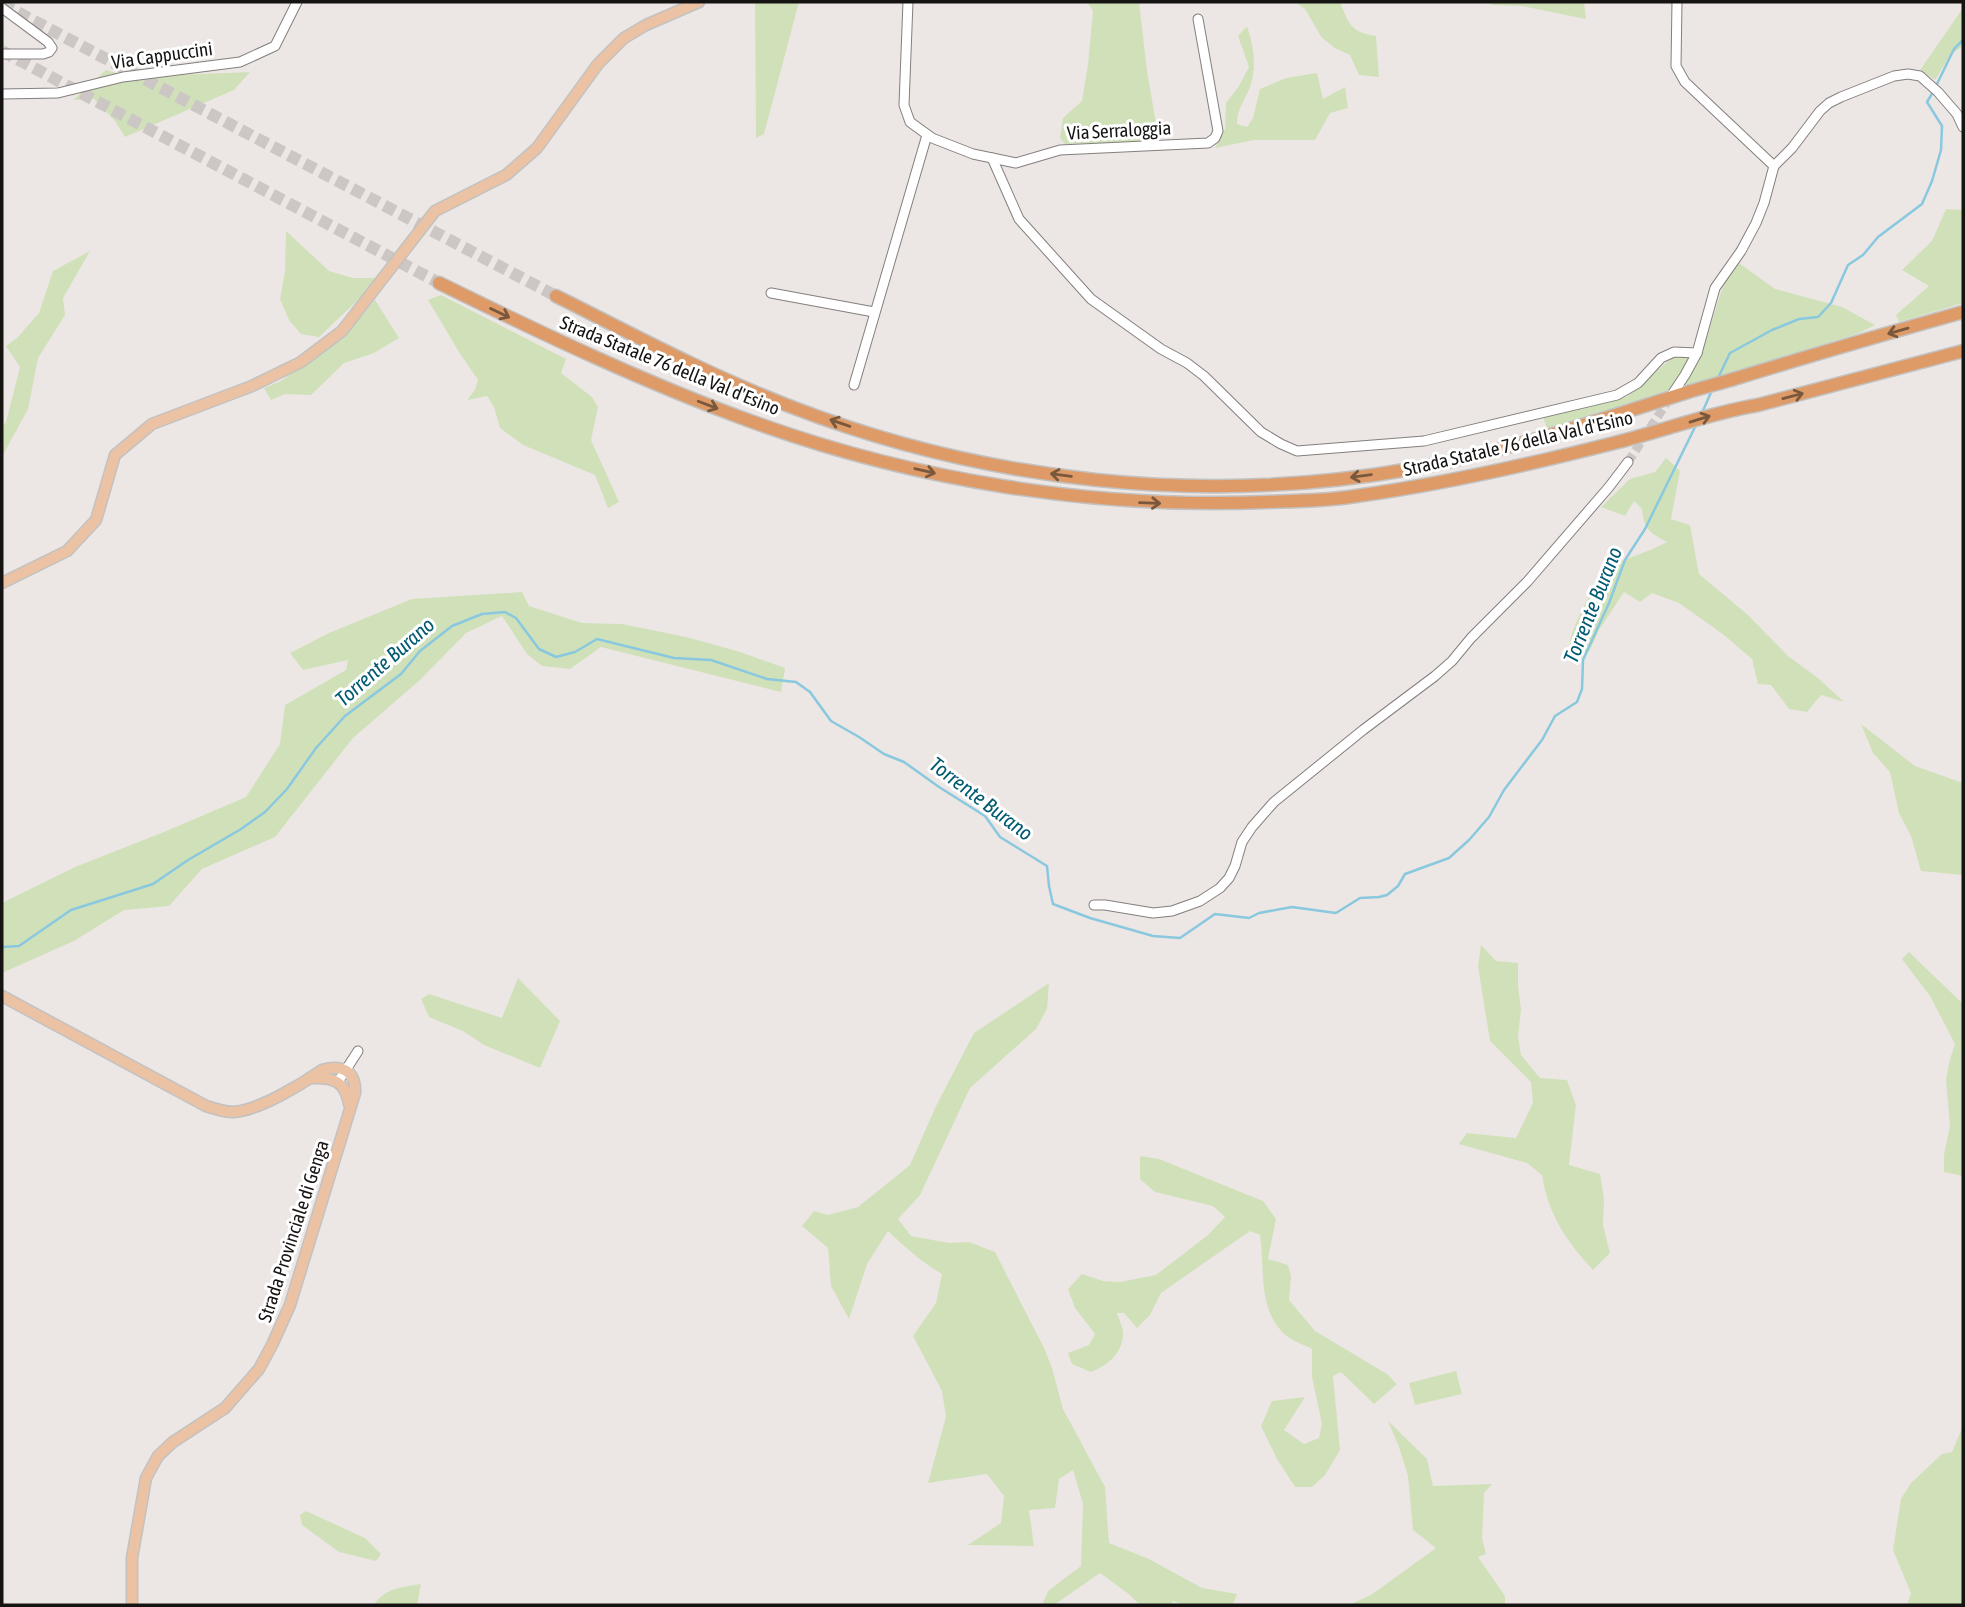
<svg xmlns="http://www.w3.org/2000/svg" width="1965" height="1607" viewBox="0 0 1965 1607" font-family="'Asap Condensed',sans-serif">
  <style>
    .green { fill: #d0e1ba }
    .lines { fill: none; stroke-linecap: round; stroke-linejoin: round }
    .stream { stroke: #89c8de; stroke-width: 2.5 }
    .minor-tunnel { stroke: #ccc7c5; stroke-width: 9; stroke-dasharray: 9 4.5; stroke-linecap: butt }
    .highway-tunnel { stroke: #ccc7c5; stroke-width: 12; stroke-dasharray: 12 6; stroke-linecap: butt }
    .minor-casing { stroke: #847f7d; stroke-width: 11 }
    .major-casing { stroke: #c2c2c2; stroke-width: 13 }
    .highway-casing { stroke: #c2c2c2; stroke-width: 15 }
    .minor { stroke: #fff; stroke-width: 9 }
    .major { stroke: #ebc3a4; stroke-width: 10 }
    .highway { stroke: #de9b67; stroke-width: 12 }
    .oneway { stroke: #7a583d }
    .labels { text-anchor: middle; stroke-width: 6; stroke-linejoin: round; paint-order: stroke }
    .street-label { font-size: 19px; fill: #161413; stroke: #fff }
    .water-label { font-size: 21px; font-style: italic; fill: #005a71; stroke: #fff }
  </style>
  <rect width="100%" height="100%" fill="#ece7e4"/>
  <g class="green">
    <polygon points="755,2 799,2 764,134 756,138"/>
    <polygon points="1087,2 1139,2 1147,71 1159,141 1065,144 1060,138 1063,118 1082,101 1088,64 1093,11"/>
    <path d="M1295,2h45c9,22 10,30 36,34l3,41 -20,-2 -9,-20 -15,-7 -13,-10 -17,-29z"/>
    <polygon points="1485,2 1584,2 1586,19 1522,6 1493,5"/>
    <polygon points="1963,2 1963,45 1949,57 1935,80 1920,70 1963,8"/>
    <path d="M1247,26c7,22 11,43 1,66 -6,13 -10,16 -11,32l10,3 6,-9 7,-29 26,-11 31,-5 6,26 22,-12 3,21 -18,5 -15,27h-61l-39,8 10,-19 1,-26 13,-17 10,-19 -11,-31z"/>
    <polygon points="106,70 140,80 175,75 250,72 234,90 125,137 115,121 94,99 73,100"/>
    <polygon points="1946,209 1963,210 1963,303 1899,322 1896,315 1929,286 1902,270 1932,241"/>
    <polygon points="286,231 329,271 353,278 376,278 362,296 319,337 301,334 289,320 280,299 285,272"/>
    <polygon points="90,251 63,298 65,315 38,358 28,409 3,455 2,427 6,422 20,367 6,346 17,338 39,313 53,271"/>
    <polygon points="1739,263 1775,289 1842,307 1875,325 1857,334 1547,429 1543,417 1627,397 1674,356 1689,358 1699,362 1721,292 1730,272"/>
    <polygon points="441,295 566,359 561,373 592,397 598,407 591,440 619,502 608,508 595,475 523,445 500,428 494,407 487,396 467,400 475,390 478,380 459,352 428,300"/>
    <polygon points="375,300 399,338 374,353 344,363 311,395 285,394 271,400 264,388 281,381 346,333"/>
    <path d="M1666,458l14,13 -9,48 19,6 9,49 49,41 40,41 30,22 26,24 -23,-7 -14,17 -18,-3 -18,-24 -13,-1 -6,-25 -28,-24 -45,-32 -27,-10 -12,9 -16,-10 -25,38 -9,20 -14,13c-1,-6 -6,-15 -6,-21 1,-12 28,-67 37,-73 18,-12 41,-16 60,-27 -17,-9 -23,-12 -25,-33l-8,-8 -9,15 -24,-9 29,-28 25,-7z"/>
    <polygon points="522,592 529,606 582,623 622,624 686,637 737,651 785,668 781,692 601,647 570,669 542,666 527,654 502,616 466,633 420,680 353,738 275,837 202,869 169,906 124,910 74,941 2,973 2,903 75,867 164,832 246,797 280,744 285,705 346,670 348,660 303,670 290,653 329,633 412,599"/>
    <polygon points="1861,724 1915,766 1963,783 1963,875 1921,871 1911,836 1899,813 1890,772 1873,753"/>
    <path d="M1481,945l15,16 22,2v22l3,25 -3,26 3,19 19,23 27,2 9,25 -7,60 31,9 4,25 -1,26 7,28 -17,17c-27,-29 -45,-56 -51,-95l-15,-12 -68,-19 8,-11 49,5 17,-35 -2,-21 -41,-41 -12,-75z"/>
    <polygon points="1909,952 1963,1004 1963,1176 1944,1172 1944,1155 1950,1126 1946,1080 1950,1059 1955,1044 1930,996 1902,959"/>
    <polygon points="518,978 560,1021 540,1068 484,1045 463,1031 429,1017 421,999 429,994 502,1018"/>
    <path d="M1049,983l-2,26 -11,20 -66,59 -50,107 -22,24 13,17 38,7 20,-1 26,10 50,98 7,18 11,41 42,78 4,56 40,16 53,29 35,6 -4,11h-50l-10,-4 -2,4h-31l-10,-10 -30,-22 -46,32h-12l6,-14 33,-25 2,-62 -10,-34 -14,9 -4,29 -26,2 5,36 -66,-1 33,-22 3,-27 -17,-22 -59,9 18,-66 -4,-26 -29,-55 23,-33 6,-29c-21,-12 -37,-27 -54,-43l-21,33 -18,55 -18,-33 -3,-38 -26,-22 12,-15 14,4 30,-8 52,-42 26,-59 38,-73z"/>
    <path d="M1140,1156l19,3 104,42 13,18 -8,40 20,6 3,11 -2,24 26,31 72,43 10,10 -23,20 -33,-32 -8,4 7,74 -15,25 -13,12h-17l-18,-28 -16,-33 11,-25 33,-4 -21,33 20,14 15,-6 3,-14 -10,-47v-28c-7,-4 -17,-7 -24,-12 -31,-24 -23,-67 -28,-102l-10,-4 -89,62 -11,22 -13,13 -13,-15h-7c2,7 7,16 6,22 -1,19 -16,31 -32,37l-19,-8 -4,-11 21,-8 6,-11 -20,-26 -7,-19 14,-15 21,7 17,1 36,-7 52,-40 17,-18 -12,-11 -58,-14 -15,-13z"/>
    <polygon points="1456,1371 1462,1394 1415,1405 1409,1383"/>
    <polygon points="1388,1421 1427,1459 1433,1486 1492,1484 1484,1493 1482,1538 1486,1554 1478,1557 1505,1596 1505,1605 1349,1605 1371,1595 1436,1548 1413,1530 1408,1476 1399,1447"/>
    <polygon points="1963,1426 1963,1605 1907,1605 1911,1593 1893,1550 1901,1499 1911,1483 1942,1454 1952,1452"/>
    <polygon points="306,1511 365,1538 381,1554 376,1561 339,1552 302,1525 300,1515"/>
    <path d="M421,1584l-4,21h-43c10,-17 29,-18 47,-21z"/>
  </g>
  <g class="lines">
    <g class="stream">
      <polyline points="1936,86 1954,49 1963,40"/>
      <polyline points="1718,378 1730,353 1772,330 1799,319 1818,317 1831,303 1848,265 1863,255 1878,237 1922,204 1932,181 1941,150 1942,126 1927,102 1933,92"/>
      <polyline points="1702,413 1712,390"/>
      <polyline points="2,947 19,946 71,910 153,884 188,860 241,829 265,812 287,789 316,748 345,716 401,674 420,651 452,626 482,614 505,612 516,618 539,649 556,657 575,652 597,639 674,658 711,660 767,679 796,682 810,692 831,721 859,737 884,754 904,762 939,787 985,816 1000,837 1047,866 1049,886 1053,904 1090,918 1153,936 1180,938 1215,914 1249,918 1259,913 1292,907 1336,913 1360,898 1379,897 1387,895 1398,886 1405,874 1449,858 1469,840 1489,817 1504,790 1542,740 1555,716 1577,702 1582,689 1583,660 1609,603 1625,560 1645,529 1696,425"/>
    </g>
    <polyline class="minor-tunnel" points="1628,462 1671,396"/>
    <g class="highway-tunnel">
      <polyline points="2,4 556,296"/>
      <polyline points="2,51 439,283"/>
    </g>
    <defs>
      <g id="minor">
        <polyline points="908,2 904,105 910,122 932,138 973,154 1016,163 1060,150 1208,143 1215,138 1218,131 1198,19"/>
        <polyline points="1677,2 1676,66 1685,82 1774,166"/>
        <polyline points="2,8 48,42 52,48 49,52 43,54 2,54"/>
        <polyline points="2,94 58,93 123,77 240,62 275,46 297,2"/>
        <polyline points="992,158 1019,219 1091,299 1161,349 1187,363 1204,376 1261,432 1281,444 1297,451 1424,441 1617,395 1638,383 1661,358 1674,352 1697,353"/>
        <polyline points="771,293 874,312"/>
        <polyline points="854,385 927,135"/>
        <polyline points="1673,393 1685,375 1697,353 1715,288 1741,251 1756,223 1764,203 1774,166 1792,148 1820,111 1829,103 1841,97 1894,76 1908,74 1920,76 1938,92 1957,114 1963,127"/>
        <polyline points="1094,905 1105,905 1153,913 1172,911 1200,901 1220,888 1229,878 1235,866 1242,842 1252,827 1274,802 1363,730 1435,676 1452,661 1471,638 1527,582 1609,487 1628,462"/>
        <polyline points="338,1082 358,1051"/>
      </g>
      <g id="major">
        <polyline points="2,583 67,551 96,520 115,455 152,424 252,386 301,362 342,331 435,211 506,175 537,148 598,64 624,38 646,25 699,2"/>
        <path d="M2,996l204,110c9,3 18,6 27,6 25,-1 69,-28 89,-42 20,-6 34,1 33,23l-65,212 -18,40 -13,24 -34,39 -52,34 -15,14 -12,22 -14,80v47"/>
        <path d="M311,1078c22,-1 34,3 38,26"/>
      </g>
      <g id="highway">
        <path d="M439,283c102,50 206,100 314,139 162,59 342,87 513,80 30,-1 60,-1 90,-6 88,-12 176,-32 262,-54 47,-12 92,-29 140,-37l205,-54"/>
        <path d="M556,296c76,38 152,79 233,110 196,76 414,100 622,63 94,-17 185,-48 277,-77 16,-5 33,-9 49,-14 75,-23 151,-45 226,-66"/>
      </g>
    </defs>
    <use href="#minor" class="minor-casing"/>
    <use href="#major" class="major-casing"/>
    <use href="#highway" class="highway-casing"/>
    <use href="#minor" class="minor"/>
    <use href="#major" class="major"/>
    <use href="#highway" class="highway"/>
  </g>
  <defs><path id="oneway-shaft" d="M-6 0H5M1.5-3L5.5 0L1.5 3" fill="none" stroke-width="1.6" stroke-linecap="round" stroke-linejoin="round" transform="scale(1.75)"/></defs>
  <g class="oneway">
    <use href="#oneway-shaft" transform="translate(500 313) rotate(26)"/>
    <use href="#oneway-shaft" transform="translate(1898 331) rotate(164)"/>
    <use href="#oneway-shaft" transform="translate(1793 396) rotate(-15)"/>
    <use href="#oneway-shaft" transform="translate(708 405) rotate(21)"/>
    <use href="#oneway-shaft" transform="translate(1700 419) rotate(-17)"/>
    <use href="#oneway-shaft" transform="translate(840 423) rotate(-161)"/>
    <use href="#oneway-shaft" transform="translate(925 471) rotate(13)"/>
    <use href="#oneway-shaft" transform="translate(1061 475) rotate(-173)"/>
    <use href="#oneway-shaft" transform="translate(1361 476) rotate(172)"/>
    <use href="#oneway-shaft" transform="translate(1150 503) rotate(2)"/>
  </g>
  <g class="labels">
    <g class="street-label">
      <text transform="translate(162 55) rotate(-8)" y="7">Via Cappuccini</text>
      <text transform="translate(1119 130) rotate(-3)" y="7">Via Serraloggia</text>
      <text transform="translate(670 365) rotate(22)" y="7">Strada Statale 76 della Val d'Esino</text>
      <text transform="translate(1518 443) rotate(-13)" y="7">Strada Statale 76 della Val d'Esino</text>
      <text transform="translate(293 1231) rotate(-72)" y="7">Strada Provinciale di Genga</text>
    </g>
    <g class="water-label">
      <text transform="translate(1593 605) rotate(-68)" y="7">Torrente Burano</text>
      <text transform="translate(385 662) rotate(-41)" y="7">Torrente Burano</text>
      <text transform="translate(981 799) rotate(37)" y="7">Torrente Burano</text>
    </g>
  </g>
  <rect width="1965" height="1607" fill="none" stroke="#161413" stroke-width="7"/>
</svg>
